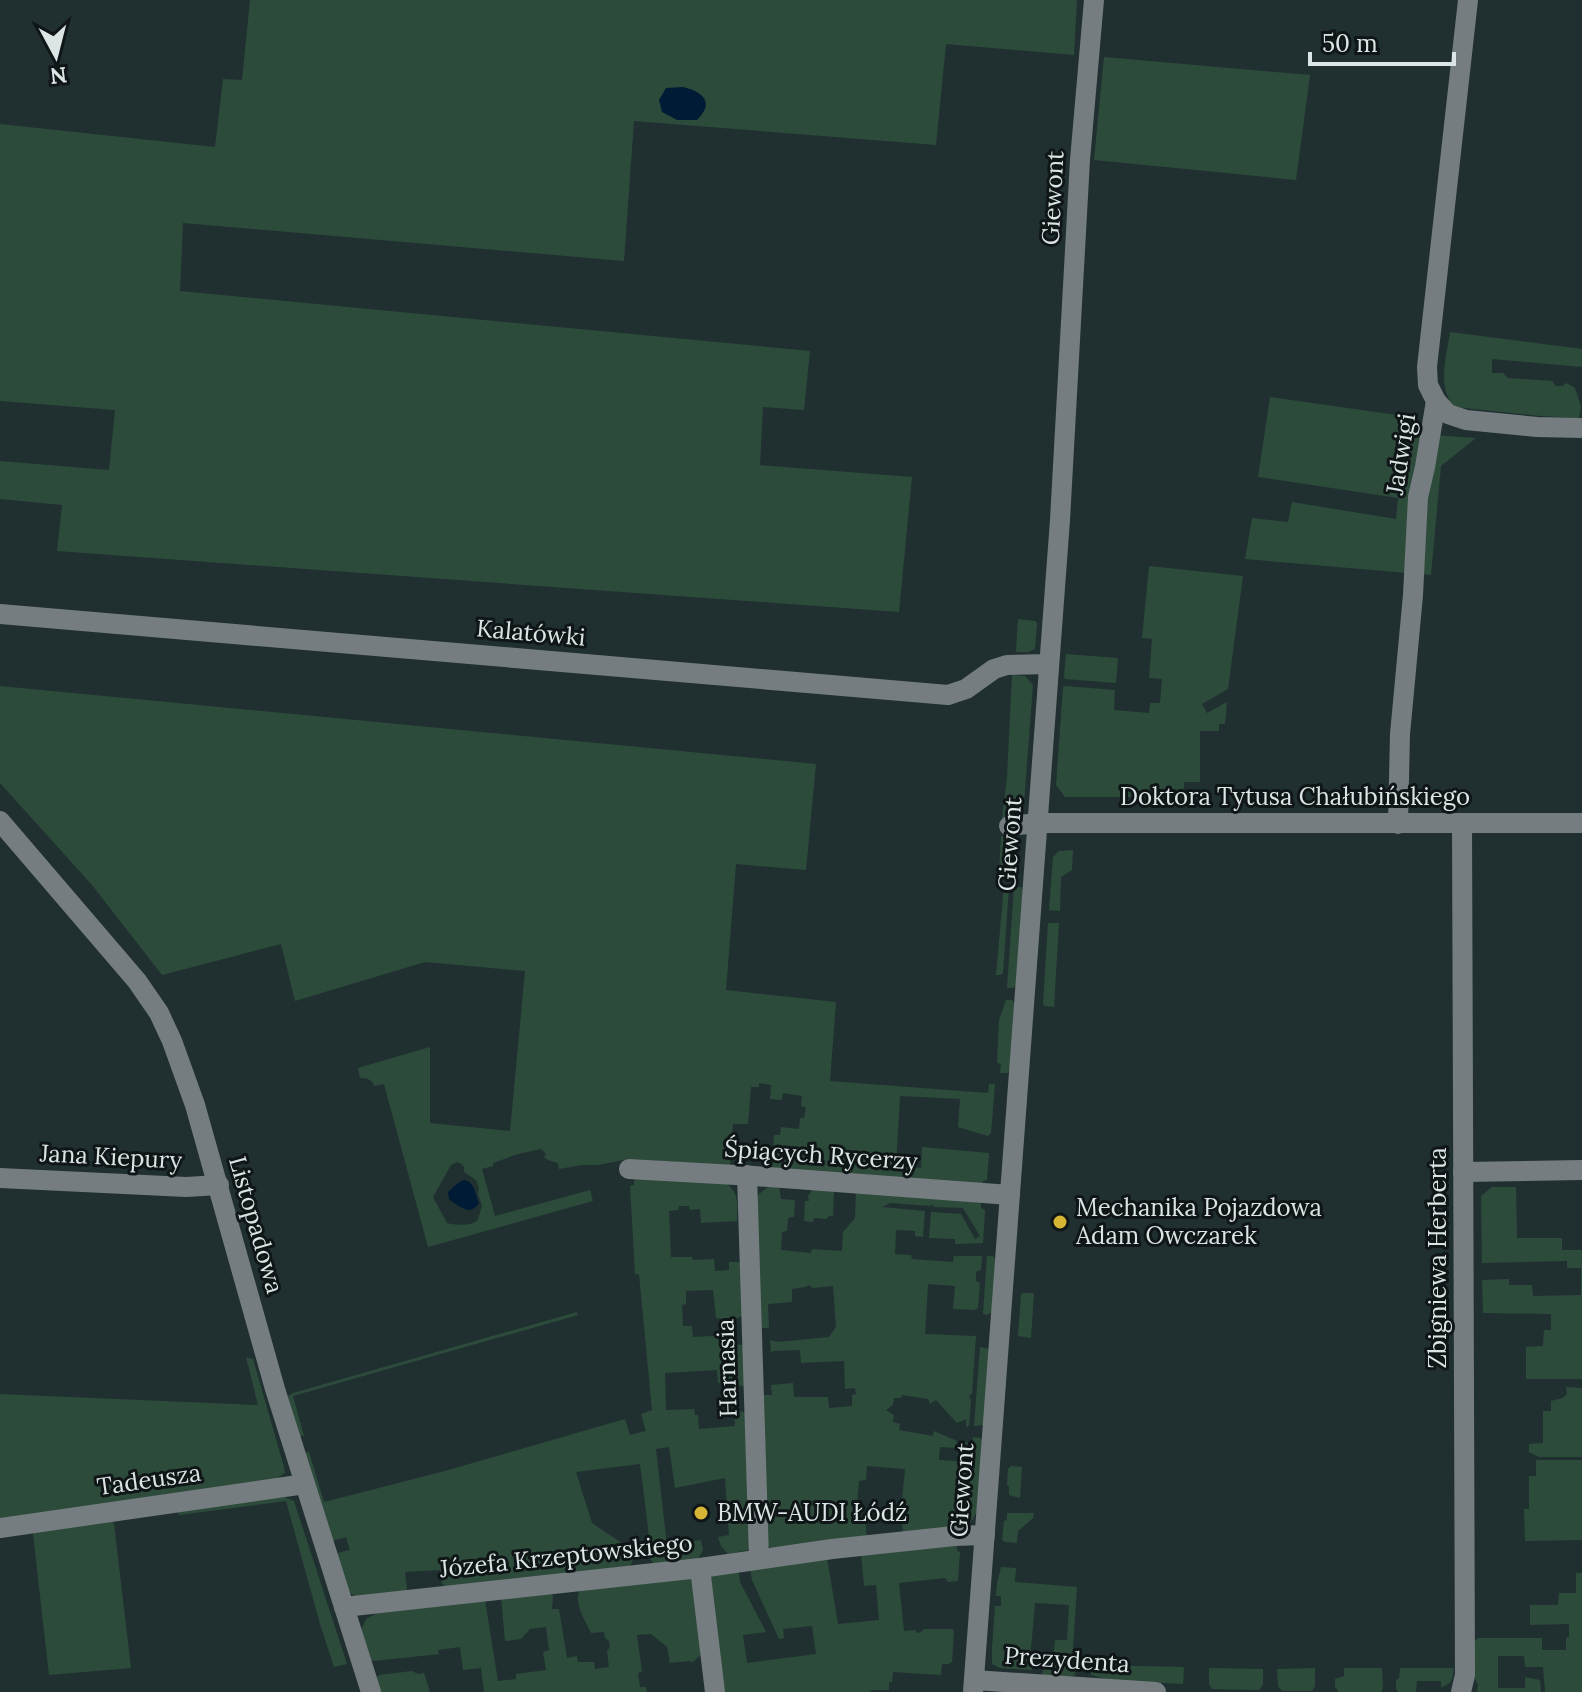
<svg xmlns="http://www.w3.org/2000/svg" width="1582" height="1692" viewBox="0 0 1582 1692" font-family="Lora,serif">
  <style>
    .green { fill: #2d4b3b; fill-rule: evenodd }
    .water { fill: #001b35 }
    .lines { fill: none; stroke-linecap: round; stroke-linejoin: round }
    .minor { stroke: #767d80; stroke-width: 20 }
    .poi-dot { fill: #d6b534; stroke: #101617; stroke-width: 3 }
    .labels { text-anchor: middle; stroke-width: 6; stroke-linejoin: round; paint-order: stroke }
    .street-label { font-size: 24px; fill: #dbe5e6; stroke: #101617 }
    .poi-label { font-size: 24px; fill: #dbe5e6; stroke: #101617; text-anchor: start }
  </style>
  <rect width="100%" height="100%" fill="#203031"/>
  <g class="green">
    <polygon points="250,0 1077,0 1074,55 946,44 936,145 634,121 624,261 183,223 180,291 810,351 804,410 763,407 760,465 912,477 899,612 57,551 62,505 0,499 0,461 109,470 115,410 0,401 0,124 215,147 223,79 242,80"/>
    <polygon points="1104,57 1310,75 1296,180 1094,160"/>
    <path d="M1450,332l132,17v18l-90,-8v14h11l5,5 44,3 4,5h7l3,-3 9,5 6,19 -2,11 -39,-2 -85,-9c-19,-18 -8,-52 -5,-75z"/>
    <polygon points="1270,397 1411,417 1413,431 1419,434 1476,438 1441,466 1431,575 1245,559 1252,518 1288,522 1292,502 1396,519 1398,498 1258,477"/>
    <polygon points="1149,566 1243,576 1228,689 1202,704 1207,713 1227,702 1225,724 1219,724 1219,731 1200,731 1200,782 1184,782 1184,797 1065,797 1056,785 1063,687 1065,686 1115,690 1114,710 1149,713 1150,703 1160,703 1162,679 1149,678 1152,639 1142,638"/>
    <polygon points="1018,619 1035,621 1037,623 1035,649 1028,652 1016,652"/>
    <polygon points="1066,654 1118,658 1116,683 1065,679 1064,676"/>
    <polygon points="1012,675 1025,676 1033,685 1024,803 1015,811 1014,818 1002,819 1007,777"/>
    <path d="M0,686l816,78 -10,106 -70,-6 -10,126 110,12 -6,79 158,12 1,-9h6l-4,49 -3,3 -30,-9 2,-28 -60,-3 -4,70 25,2 1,-21 67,6 -2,27 -4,1 -1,5 -210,-17 2,-34h6l1,-8 18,2 1,-11h4l2,-11 -5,-1 1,-10 -19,-3 -1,7 -12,-1 1,-14 -12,-2v4h-8l-3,37h-15l-3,41 -101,-6 -31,6h-17l-22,4 -1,-6 -10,-3 -4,-3 2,-3 -5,-5 -23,5 -25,9v3l-11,3 13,47 95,-26 3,11 -165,46 -44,-163 -10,2c-2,-7 -7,-8 -14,-8l-2,-10 72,-21v76l80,8 15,-160 -100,-9 -130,39 -14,-57 -119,31 -70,-90 -92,-102zM457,1162c6,2 8,4 7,10l12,8 3,8 -1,6 4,12c-2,4 -2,9 -4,13 -4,8 -24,6 -31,4l-14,-26 18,-32z"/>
    <polygon points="1001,836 1012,838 1010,873 999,873"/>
    <polygon points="1073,850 1072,870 1061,877 1060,911 1049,910 1053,857 1059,851"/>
    <polygon points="1004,886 1009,887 1003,973 1000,975 996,975"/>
    <polygon points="1014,887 1021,887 1023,891 1016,986 1013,988 1007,988"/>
    <polygon points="1048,923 1059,923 1054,1007 1045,1006 1043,1004"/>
    <polygon points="1006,1000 1012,1000 1015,1004 1010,1070 1007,1073 1000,1073 1001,1065 997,1062 999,1020"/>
    <path d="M634,1175l91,7c15,12 12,21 12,39l-36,2 -1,-14 -10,1 -1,-4h-10l-1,4 -9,1 2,46h21l1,3 21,-1 1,12 14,-1v-8h10l3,6 1,48 -11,4 -16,-2 -3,-28 -27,1v13l-4,1 1,21h9l1,11 39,-2v9l11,1 8,42 -33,-4 -1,-13 -52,3 1,37 28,-1 1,6h3l1,14 36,-3 -1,-17 15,5 3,123 -4,13 -20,4 -7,-8 -3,-9 11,-2 -4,-57 -50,10 -6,-41 -13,2 11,96 34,-5 2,10 -5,9 -44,5 -4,-6 -2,-31 -8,-63 -64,8 16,51 40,27 1,9 -3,8 -182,21 -6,-4 -2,-14 -35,2 2,17 -2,3 -48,5 -7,-4 -16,-39 16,-4 -4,-13 -14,4 -30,-88 7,-1 15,50 121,-31 180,-52 5,16 16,-4 -5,-17 11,-4 -13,-136h-4l-5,-88 4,-1z"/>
    <polygon points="779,1186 781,1199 795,1200 794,1217 790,1217 788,1219 787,1231 782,1232 781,1250 811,1253 812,1249 842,1251 843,1232 855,1218 856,1190 981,1203 981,1208 985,1210 983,1243 955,1244 955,1239 929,1238 931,1212 961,1214 975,1239 980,1236 963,1208 934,1207 932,1204 931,1206 890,1203 882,1207 925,1211 923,1237 915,1236 915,1231 896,1230 895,1254 911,1255 912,1259 953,1262 954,1256 982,1256 981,1270 976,1272 976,1281 980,1283 978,1308 974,1310 953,1309 955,1286 928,1284 925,1334 976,1336 972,1394 969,1396 971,1401 969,1426 966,1427 966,1419 957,1423 936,1400 930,1404 928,1399 902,1395 901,1398 894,1398 893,1405 886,1410 894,1415 893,1422 900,1424 899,1430 933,1436 934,1431 957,1441 955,1448 940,1447 939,1460 957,1461 958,1449 963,1449 964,1442 967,1442 968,1445 962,1519 959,1520 959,1527 903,1533 901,1511 905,1469 867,1466 866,1480 859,1481 856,1517 865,1517 867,1538 776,1551 765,1544 761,1395 772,1395 771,1385 793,1383 794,1397 828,1397 829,1408 852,1406 852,1395 856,1394 855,1388 845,1389 844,1361 801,1363 800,1350 773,1351 771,1353 770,1340 778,1342 829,1337 836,1327 833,1286 813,1288 809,1285 805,1287 792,1289 792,1302 768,1304 769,1328 757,1328 754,1198 768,1187"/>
    <polygon points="1492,1187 1516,1187 1517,1238 1562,1238 1562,1250 1582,1250 1582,1379 1526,1379 1526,1347 1543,1346 1544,1330 1551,1330 1551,1314 1483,1313 1482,1280 1509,1279 1509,1285 1532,1285 1533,1296 1581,1295 1581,1268 1567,1268 1567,1261 1482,1263 1481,1196"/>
    <polygon points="813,1189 834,1190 833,1216 829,1216 826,1219 814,1218 813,1222 804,1221 805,1201 809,1201 808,1196"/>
    <polygon points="987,1256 993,1256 996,1260 992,1312 988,1315 983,1314"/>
    <polygon points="1023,1293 1034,1293 1031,1338 1018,1336 1021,1295"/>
    <polygon points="577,1312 578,1315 293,1396 304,1436 299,1436 288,1396 293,1393"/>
    <polygon points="980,1347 989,1349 984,1425 974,1426"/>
    <polygon points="246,1357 253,1359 284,1467 285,1473 274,1480 0,1519 0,1394 258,1405"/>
    <polygon points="1566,1387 1582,1388 1582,1457 1539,1457 1529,1452 1529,1444 1543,1443 1543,1411 1551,1411 1551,1401 1563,1398 1567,1394"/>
    <polygon points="973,1437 980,1438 983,1442 978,1509 973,1519 967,1525"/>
    <polygon points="1536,1460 1582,1460 1582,1540 1525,1541 1524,1509 1529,1509 1529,1476 1536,1476"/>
    <polygon points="1011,1466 1022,1467 1020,1498 1009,1495 1009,1487 1007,1485 1008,1469"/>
    <polygon points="284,1497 294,1501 347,1664 334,1667 320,1624 286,1501 179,1515 177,1510"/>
    <polygon points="1007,1513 1034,1513 1033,1518 1018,1531 1017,1543 1005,1542 1002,1540 1004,1521 1007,1520"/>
    <polygon points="111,1519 114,1524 131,1668 49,1675 33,1534 34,1529"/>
    <polygon points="957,1544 957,1551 960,1552 958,1581 948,1582 945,1578 899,1583 904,1631 915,1630 917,1633 921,1632 924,1629 952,1629 954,1631 952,1662 948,1664 942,1664 941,1675 893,1672 892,1682 889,1682 889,1690 872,1690 869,1692 720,1692 705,1585 711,1572 738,1568 740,1582 766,1632 743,1635 747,1663 816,1654 812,1626 783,1629 784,1638 779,1639 752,1580 750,1568 827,1558 838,1624 879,1620 876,1585 864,1586 861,1554"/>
    <polygon points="1001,1567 1016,1568 1015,1582 1077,1587 1072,1663 1076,1664 1075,1675 1071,1677 1045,1676 1042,1674 1045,1665 1051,1666 1053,1662 1055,1640 1067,1640 1069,1605 1035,1603 1030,1660 1032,1661 1032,1670 1000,1668 992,1664 992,1648 995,1606 1001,1606 1001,1596 996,1596 997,1583"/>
    <polygon points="1576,1573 1582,1573 1582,1692 1545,1692 1543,1667 1525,1667 1524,1656 1498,1656 1498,1688 1525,1688 1525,1677 1540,1680 1541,1692 1477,1692 1478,1685 1474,1677 1474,1641 1478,1638 1542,1638 1542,1650 1566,1650 1566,1638 1569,1637 1569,1624 1530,1625 1530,1605 1558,1605 1559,1593 1576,1593"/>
    <path d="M693,1576l7,45v35l-9,7v-2l-23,2 2,-1 -3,-15 -16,-13 -14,1 5,37 -4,1 2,14h6l1,5h-163l-3,-24 -18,2 -3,-23 -22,3 1,4 -65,7 -4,-1 -10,-28 6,-13 11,-6 108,-13 13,81 18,-2v-5l30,-4 -3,-18 6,-2 -3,-23 -16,2 -9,10 -16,2 -4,-44 49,-6 3,5 -1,13h7l8,49 10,-2 1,6h16l1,7 14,-2 -2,-16 3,-4 -1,-6 -4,-3 -1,-6 -13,1c-6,-13 -18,-30 -11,-44z"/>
    <polygon points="1092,1665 1184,1667 1183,1684 1109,1680 1091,1675"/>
    <polygon points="1209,1668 1263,1669 1263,1685 1259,1690 1212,1689 1209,1684"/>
    <polygon points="1315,1668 1315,1686 1312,1691 1282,1691 1278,1686 1277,1669"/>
    <polygon points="1344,1668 1382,1668 1383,1688 1381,1692 1339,1692 1335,1687 1335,1679 1344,1676"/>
    <path d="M1400,1668h54c-2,11 -1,16 -13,19v-6h-24l-1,11h-18l-2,-4v-8l3,-2z"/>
    <polygon points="412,1671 418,1674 424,1673 430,1692 378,1692 376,1678 379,1675"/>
  </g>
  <g class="water">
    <path d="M683,87c20,5 32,15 14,33h-20l-15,-8 -3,-12 7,-12z"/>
    <path d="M464,1180c11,2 11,14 15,23 -8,11 -13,7 -22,2 -3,-2 -6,-4 -8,-6l-1,-7 10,-9z"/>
  </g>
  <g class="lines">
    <g class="minor">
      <polyline points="1436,401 1448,414 1466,420 1537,427 1582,428"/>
      <polyline points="0,614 948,695 966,689 994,669 1007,665 1049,664"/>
      <polyline points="0,821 137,981 159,1013 172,1041 195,1105 275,1389 371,1692"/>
      <polyline points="1398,824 1400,734 1413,595 1418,497 1425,467 1436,401 1428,385 1427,367 1468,0"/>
      <polyline points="1009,826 1038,823 1582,823"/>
      <polyline points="629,1169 754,1176 1010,1195"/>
      <polyline points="1463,1172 1582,1170"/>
      <polyline points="747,1175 759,1558"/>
      <polyline points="0,1178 186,1187 219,1185"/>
      <polyline points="0,1528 305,1484"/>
      <polyline points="700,1568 715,1692"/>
      <polyline points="344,1607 700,1568 832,1549 954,1536 985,1535"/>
      <polyline points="974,1680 1156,1692"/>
      <polyline points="973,1692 1060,520 1080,160 1094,0"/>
      <polyline points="1461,1692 1465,1675 1462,824"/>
    </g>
  </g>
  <g class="poi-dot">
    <circle cx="1060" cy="1222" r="8"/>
    <circle cx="701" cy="1513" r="8"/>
  </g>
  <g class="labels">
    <g class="street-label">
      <text transform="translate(1053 198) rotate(-87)" y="8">Giewont</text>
      <text transform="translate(1401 454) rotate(-81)" y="8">Jadwigi</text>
      <text transform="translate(531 633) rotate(5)" y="8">Kalatówki</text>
      <text x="1295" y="805">Doktora Tytusa Chałubińskiego</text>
      <text transform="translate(1010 844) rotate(-86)" y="8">Giewont</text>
      <text transform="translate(821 1155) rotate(4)" y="8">Śpiących Rycerzy</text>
      <text transform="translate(111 1157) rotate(3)" y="8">Jana Kiepury</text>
      <text transform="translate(256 1225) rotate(74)" y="8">Listopadowa</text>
      <text transform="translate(1438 1258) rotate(-90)" y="8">Zbigniewa Herberta</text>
      <text transform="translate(727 1368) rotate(-92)" y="8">Harnasia</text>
      <text transform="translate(149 1480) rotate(-8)" y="8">Tadeusza</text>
      <text transform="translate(962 1490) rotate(-86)" y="8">Giewont</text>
      <text transform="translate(566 1556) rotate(-6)" y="8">Józefa Krzeptowskiego</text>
      <text transform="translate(1067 1660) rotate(4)" y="8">Prezydenta</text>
    </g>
    <g class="poi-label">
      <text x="1076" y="1216">Mechanika Pojazdowa<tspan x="1076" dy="28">Adam Owczarek</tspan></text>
      <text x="717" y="1521">BMW-AUDI Łódź</text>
    </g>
  </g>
  <g transform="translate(56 56) rotate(173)" stroke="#101617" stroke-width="6" paint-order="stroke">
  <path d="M0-6L14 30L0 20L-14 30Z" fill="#dbe5e6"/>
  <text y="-12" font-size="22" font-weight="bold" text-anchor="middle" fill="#dbe5e6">N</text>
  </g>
  <path d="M1310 52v12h144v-12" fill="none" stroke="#dbe5e6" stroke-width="4"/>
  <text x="1322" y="52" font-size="24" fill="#dbe5e6" stroke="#101617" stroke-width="6" paint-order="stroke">50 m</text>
</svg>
